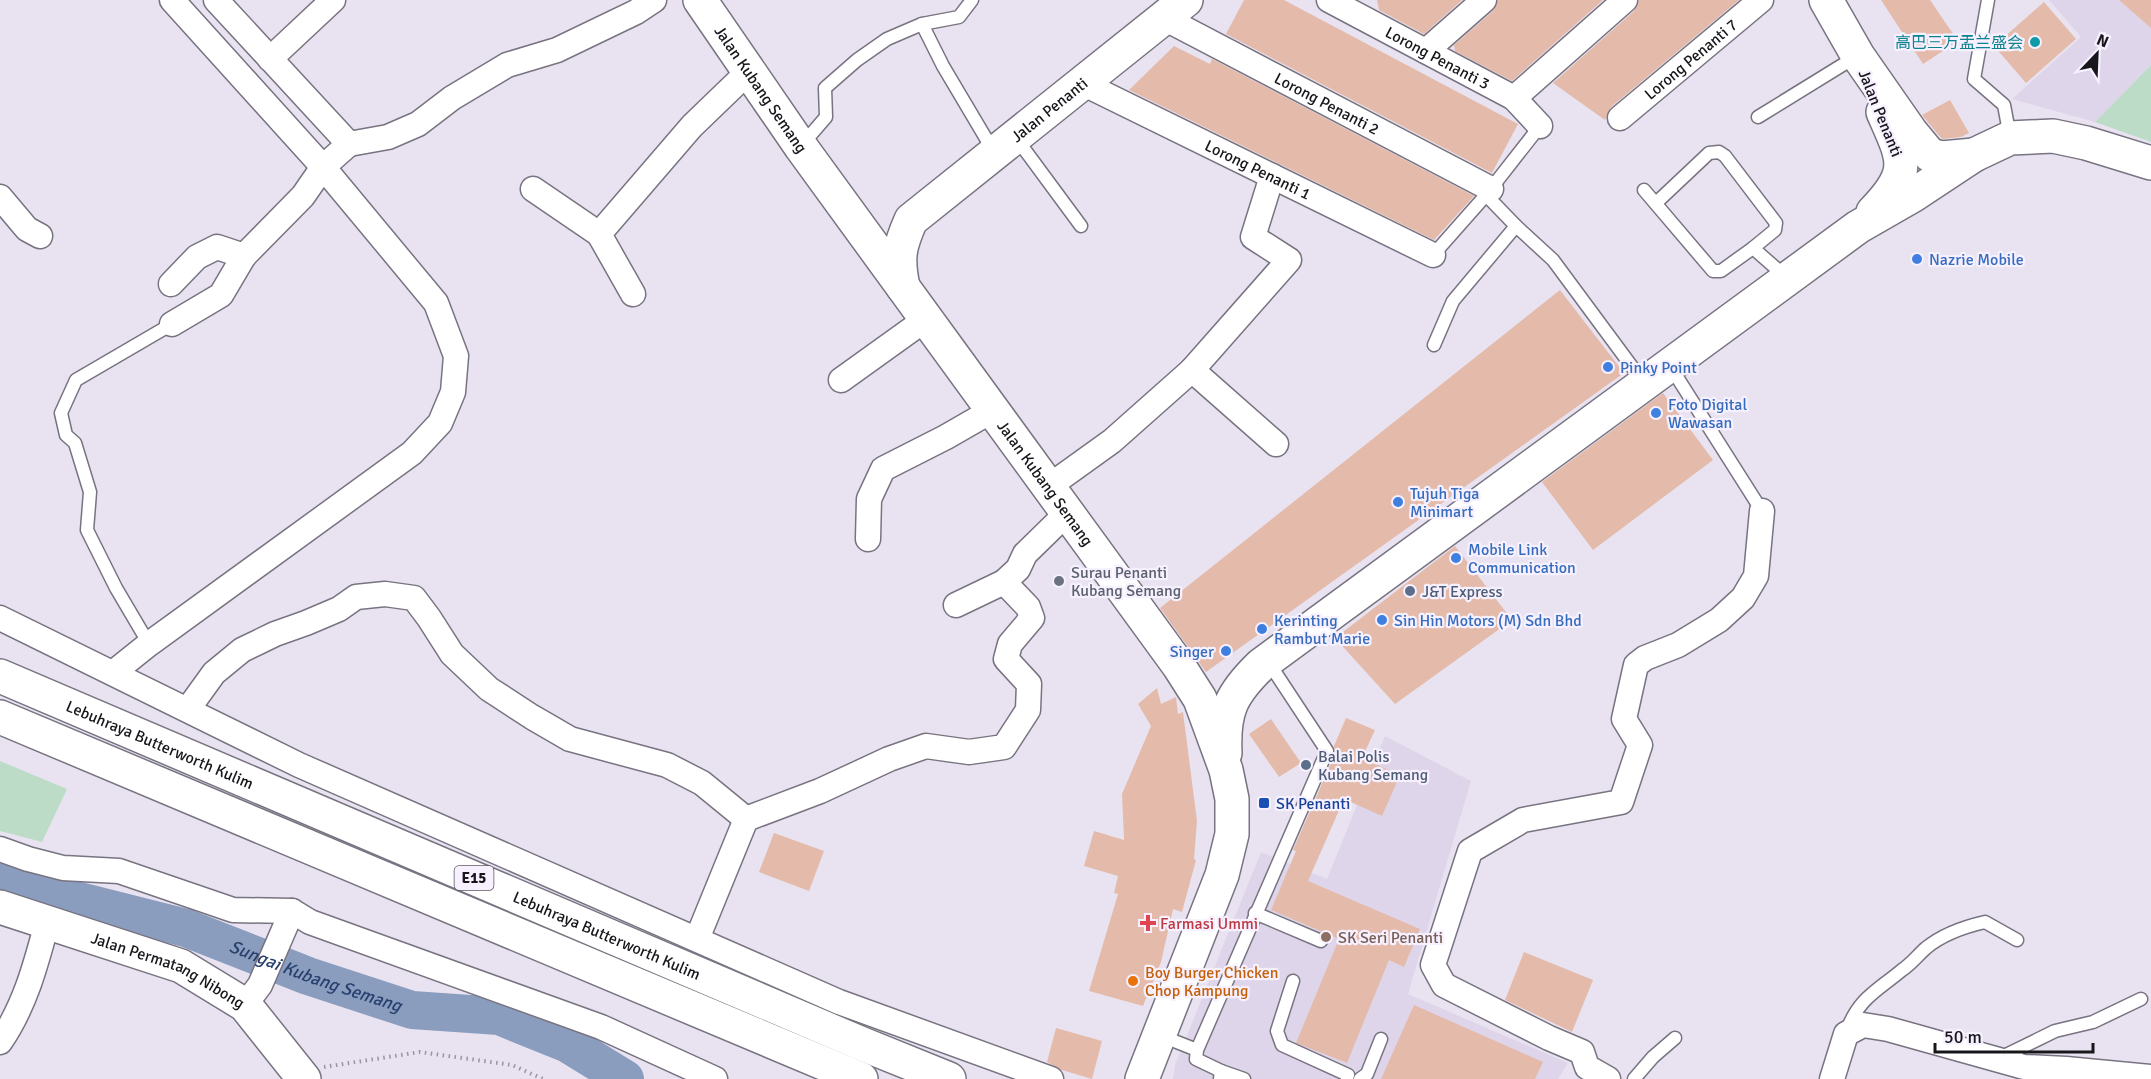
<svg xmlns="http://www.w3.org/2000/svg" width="2151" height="1079" viewBox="0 0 2151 1079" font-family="Signika,'Noto Sans SC',sans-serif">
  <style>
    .built { fill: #ded5ea }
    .green { fill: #bddcc8 }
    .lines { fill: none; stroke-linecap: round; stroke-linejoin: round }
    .river { stroke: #8a9dbe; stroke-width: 38 }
    .building { fill: #e4bbaa }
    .lane-casing { stroke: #787380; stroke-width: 15 }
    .street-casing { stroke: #787380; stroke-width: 27 }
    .secondary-casing { stroke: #787380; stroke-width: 36 }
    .highway-casing { stroke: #787380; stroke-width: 36 }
    .path { stroke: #98949e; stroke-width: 4; stroke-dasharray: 1.5 4.5; stroke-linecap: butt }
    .lane { stroke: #fff; stroke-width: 12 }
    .street { stroke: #fff; stroke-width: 24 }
    .secondary { stroke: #fff; stroke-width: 33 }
    .highway { stroke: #fff; stroke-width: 33 }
    .culture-dot { fill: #0f9aa8; stroke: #f6f0ff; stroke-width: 2 }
    .shop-dot { fill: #3f7fe0; stroke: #f6f0ff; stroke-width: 2 }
    .worship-dot { fill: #6b7280; stroke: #f6f0ff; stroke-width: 2 }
    .service-dot { fill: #5c6f8a; stroke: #f6f0ff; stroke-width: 2 }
    .transit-dot { fill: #1a4fb4; stroke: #f6f0ff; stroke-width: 2 }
    .health-dot { fill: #e0444e; stroke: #f6f0ff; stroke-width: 2 }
    .education-dot { fill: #8d6e63; stroke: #f6f0ff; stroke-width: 2 }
    .food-dot { fill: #e8710a; stroke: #f6f0ff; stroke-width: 2 }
    .labels { text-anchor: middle; stroke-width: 4.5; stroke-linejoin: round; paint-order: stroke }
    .shield { fill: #f6f0ff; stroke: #5b575f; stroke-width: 1.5 }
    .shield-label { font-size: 15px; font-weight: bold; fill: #18161b }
    .culture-label { font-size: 16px; fill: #0d838f; stroke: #f6f0ff; text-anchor: end }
    .street-label { font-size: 16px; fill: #18161b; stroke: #f6f0ff }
    .shop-label { font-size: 16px; fill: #366cbe; stroke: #f6f0ff; text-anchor: start }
    .worship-label { font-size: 16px; fill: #5b616d; stroke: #f6f0ff; text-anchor: start }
    .service-label { font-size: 16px; fill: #4e5e75; stroke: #f6f0ff; text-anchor: start }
    .transit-label { font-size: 16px; fill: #164399; stroke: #f6f0ff; text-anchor: start }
    .health-label { font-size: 16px; fill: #be3a42; stroke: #f6f0ff; text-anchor: start }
    .education-label { font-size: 16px; fill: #785e54; stroke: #f6f0ff; text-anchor: start }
    .food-label { font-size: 16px; fill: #c56008; stroke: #f6f0ff; text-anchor: start }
    .water-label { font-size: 18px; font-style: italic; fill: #29416e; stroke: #f6f0ff }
  </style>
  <rect width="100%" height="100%" fill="#e9e3f1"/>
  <g class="built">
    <polygon points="2049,0 2151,0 2151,65 2095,122 2012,99 2081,37"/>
    <polygon points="1385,736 1471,781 1408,994 1568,1063 1558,1079 1173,1079 1175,1065 1261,852 1327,879"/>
  </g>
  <g class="green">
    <polygon points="2151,65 2151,142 2095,122"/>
    <polygon points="0,761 67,789 42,842 0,831"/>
  </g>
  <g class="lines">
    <path class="river" id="s1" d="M0,874l67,24 119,30 122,48 104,34 87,6 69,28 57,35"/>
  </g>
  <g class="building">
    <polygon points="1244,0 1284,0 1518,124 1492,173 1226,34"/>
    <polygon points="1377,0 1462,0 1424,34 1379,10"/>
    <polygon points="1498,0 1603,0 1512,81 1455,51 1454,45 1493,11"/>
    <polygon points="1639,0 1739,0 1611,107 1605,120 1553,83 1634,11"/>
    <polygon points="1881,0 1930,0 1958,41 1923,64"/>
    <polygon points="2119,0 2151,0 2151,28"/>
    <polygon points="2044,2 2076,39 2026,83 1994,46"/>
    <polygon points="1174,46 1210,64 1212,59 1474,196 1434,240 1129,90"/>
    <polygon points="1950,100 1969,133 1961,137 1943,139 1941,138 1922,115"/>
    <polygon points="1560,290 1624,373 1206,672 1160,608"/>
    <polygon points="1663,393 1713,460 1593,550 1542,482"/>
    <polygon points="1455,546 1512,620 1395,704 1335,638"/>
    <polygon points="1157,688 1161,704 1176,697 1178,714 1183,712 1197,821 1194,859 1196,860 1182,912 1173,909 1161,962 1143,1006 1089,991 1118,894 1114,893 1118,876 1084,866 1094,831 1124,840 1122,794 1151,726 1138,704"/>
    <polygon points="1346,718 1375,730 1362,758 1400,775 1382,816 1344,799 1308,881 1420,929 1404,967 1389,960 1347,1063 1296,1043 1339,939 1271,910 1296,851 1293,850 1335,754 1334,746"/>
    <polygon points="1271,719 1301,763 1279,777 1249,734"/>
    <polygon points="774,833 824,851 809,891 759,872"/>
    <polygon points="1524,952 1593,980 1572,1032 1505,1000"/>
    <polygon points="1414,1005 1543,1062 1535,1079 1381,1079"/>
    <polygon points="1056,1028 1102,1041 1092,1079 1062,1070 1047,1062"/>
  </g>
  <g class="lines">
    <defs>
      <g id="lane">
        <polyline points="972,0 959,17 922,24 943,66 994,152"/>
        <polyline points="1988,0 1974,79 2004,105 2010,137"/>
        <polyline points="1758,117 1857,56"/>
        <polyline points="1016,138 1081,226"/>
        <polyline points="801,146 826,117 825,88 857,60 887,39 922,24"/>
        <polyline points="1644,190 1713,271 1721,271 1753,248 1787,278"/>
        <polyline points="1486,195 1516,226 1553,260 1644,383"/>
        <polyline points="1656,203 1709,153 1719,152 1725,156 1776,223 1775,230 1753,248"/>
        <polyline points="1433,255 1486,195 1540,126"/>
        <polyline points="1434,345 1453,301 1516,226"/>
        <polyline points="1670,366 1762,511"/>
        <polyline points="149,644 116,588 87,530 90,492 75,443 66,435 61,413 76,380 172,324"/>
        <polyline points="1255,913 1321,941"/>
        <polyline points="1293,981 1277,1031 1282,1045 1348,1075 1347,1079"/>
        <path d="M1847,1030c12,-32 30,-39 55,-60 9,-6 16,-15 24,-22 17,-14 37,-21 59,-26l32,18"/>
        <polyline points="1159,1035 1197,1050"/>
        <polyline points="2000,1058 2055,1031 2093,1022 2141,999"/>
        <polyline points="1221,1071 1196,1059 1197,1050 1327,751 1269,663"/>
        <polyline points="1220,1079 1221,1071 1244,1079"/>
        <polyline points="1360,1079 1367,1074 1381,1039"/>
        <polyline points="1634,1079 1653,1057 1675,1038"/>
      </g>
      <g id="street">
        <polyline points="216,0 349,144 388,137 418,124 452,98 507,65 557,50 636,12 654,0"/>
        <path id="s2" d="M1329,0l185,98 26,28"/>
        <path id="s3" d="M1164,18l327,171"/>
        <polyline points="1426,51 1484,0"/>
        <polyline points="270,59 333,0"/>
        <path id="s4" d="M1082,83l351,172"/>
        <polyline points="1514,98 1625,0"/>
        <path id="s5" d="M1620,118l141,-118"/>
        <polyline points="533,189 599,234"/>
        <polyline points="0,197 27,229 40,236"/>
        <polyline points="171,284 197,257 217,247 244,256 303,196 323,167 349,144"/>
        <polyline points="633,294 599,234 692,126 748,72"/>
        <polyline points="172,324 221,295 244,256"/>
        <polyline points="1192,370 1276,444"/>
        <polyline points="841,380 926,319"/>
        <polyline points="1048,487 1112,441 1192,370 1289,260 1253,237 1272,176"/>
        <polyline points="868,539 869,499 883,469 946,437 993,410"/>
        <polyline points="956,605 1004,582"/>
        <polyline points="0,618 299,765 839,1002 1051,1079"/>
        <polyline points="114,672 149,644 412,453 440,423 453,392 456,356 436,303 323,167 172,0"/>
        <polyline points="188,709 214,673 242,650 275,634 306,623 339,609 356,597 385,594 414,598 429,618 452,654 489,689 532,717 570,739 667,765 702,783 746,819"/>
        <polyline points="0,849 28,859 63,868 119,871 233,910 292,911 310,922 601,1027 715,1079"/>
        <polyline points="697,939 746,819 820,791 889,759 926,746 969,752 1004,747 1028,710 1029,684 1006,659 1010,644 1032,618 1028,607 1004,582 1018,569 1025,554 1067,513"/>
        <polyline points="245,1005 260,985 292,911"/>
        <path d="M0,1042c25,-36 36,-78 47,-119"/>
        <polyline points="1608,1079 1587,1067 1582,1052 1549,1038 1444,985 1433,965 1470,851 1523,820 1621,802 1640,745 1624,719 1636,665 1645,658 1678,645 1719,620 1743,598 1756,576 1762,511"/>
        <polyline points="1832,1079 1846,1034 1863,1025 1888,1029 2024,1067 2066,1069 2151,1077"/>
      </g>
      <g id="secondary">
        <path id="s6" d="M700,0l101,147 378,519 21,33 26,71 6,29v35l-10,41 -80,204"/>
        <polyline points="1826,0 1858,56 1911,132 1930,155 1942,158 1974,155"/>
        <path d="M1873,212c40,-41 31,-52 10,-100"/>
        <path id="s7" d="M903,287c-6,-29 -4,-40 8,-67l275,-220"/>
        <path d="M1225,753c-2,-42 6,-59 36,-88l597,-438 54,-31 62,-41 36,-17 43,-2 33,7 65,20"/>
        <path id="s8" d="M0,907l181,59 64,39 59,74"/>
      </g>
      <g id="highway">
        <path id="s9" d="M0,676l860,367 89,36"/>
        <polyline points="0,717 861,1079"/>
      </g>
    </defs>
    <use href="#lane" class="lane-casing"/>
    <use href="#street" class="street-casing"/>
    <use href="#secondary" class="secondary-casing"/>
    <use href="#highway" class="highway-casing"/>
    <polyline class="path" points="324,1067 420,1052 512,1065 543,1079"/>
    <use href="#lane" class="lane"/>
    <use href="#street" class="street"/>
    <use href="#secondary" class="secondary"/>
    <use href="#highway" class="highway"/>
  </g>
  <circle class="culture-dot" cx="2035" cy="42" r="6"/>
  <g class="shop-dot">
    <circle cx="1917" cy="259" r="6"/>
    <circle cx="1608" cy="367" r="6"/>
    <circle cx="1656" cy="413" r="6"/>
    <circle cx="1398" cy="502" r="6"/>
    <circle cx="1456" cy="558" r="6"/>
    <circle cx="1382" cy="620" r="6"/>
    <circle cx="1262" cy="629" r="6"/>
    <circle cx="1226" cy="651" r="6"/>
  </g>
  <circle class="worship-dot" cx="1059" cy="581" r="6"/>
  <g class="service-dot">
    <circle cx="1410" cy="591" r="6"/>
    <circle cx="1306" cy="765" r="6"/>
  </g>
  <rect class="transit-dot" x="1258" y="797" width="12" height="12" rx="3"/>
  <path class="health-dot" d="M1145 914h6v6h6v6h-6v6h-6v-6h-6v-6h6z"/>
  <circle class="education-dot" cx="1326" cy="937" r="6"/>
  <circle class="food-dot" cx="1133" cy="981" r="6"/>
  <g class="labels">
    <rect class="shield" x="454.5" y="866" width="39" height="24" rx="4.5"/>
    <g class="shield-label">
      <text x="474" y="883">E15</text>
    </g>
    <g class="culture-label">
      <text x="2023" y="48">高巴三万盂兰盛会</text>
    </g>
    <g class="street-label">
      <text dy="6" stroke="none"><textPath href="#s2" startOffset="123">Lorong Penanti 3</textPath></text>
      <text dy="6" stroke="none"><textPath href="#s5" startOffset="92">Lorong Penanti 7</textPath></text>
      <text dy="6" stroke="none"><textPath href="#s6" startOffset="108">Jalan Kubang Semang</textPath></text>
      <text dy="6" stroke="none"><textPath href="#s3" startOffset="184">Lorong Penanti 2</textPath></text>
      <text dy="6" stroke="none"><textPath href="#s7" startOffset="246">Jalan Penanti</textPath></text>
      <text transform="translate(1881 113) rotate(68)" y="6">Jalan Penanti</text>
      <text dy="6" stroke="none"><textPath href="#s4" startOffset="196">Lorong Penanti 1</textPath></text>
      <text dy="6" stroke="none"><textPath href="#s6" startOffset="594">Jalan Kubang Semang</textPath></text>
      <text dy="6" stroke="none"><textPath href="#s9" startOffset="174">Lebuhraya Butterworth Kulim</textPath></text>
      <text dy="6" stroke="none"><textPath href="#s9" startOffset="660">Lebuhraya Butterworth Kulim</textPath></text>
      <text dy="6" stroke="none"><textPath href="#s8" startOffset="180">Jalan Permatang Nibong</textPath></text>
    </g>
    <g class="shop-label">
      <text x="1929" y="265">Nazrie Mobile</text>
      <text x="1620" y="373">Pinky Point</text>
      <text x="1668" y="410">Foto Digital<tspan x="1668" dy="18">Wawasan</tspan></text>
      <text x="1410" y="499">Tujuh Tiga<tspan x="1410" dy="18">Minimart</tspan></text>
      <text x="1468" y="555">Mobile Link<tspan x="1468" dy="18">Communication</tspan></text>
      <text x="1274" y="626">Kerinting<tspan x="1274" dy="18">Rambut Marie</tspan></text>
      <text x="1394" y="626">Sin Hin Motors (M) Sdn Bhd</text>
      <text x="1214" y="657" text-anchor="end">Singer</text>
    </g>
    <g class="worship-label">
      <text x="1071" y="578">Surau Penanti<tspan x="1071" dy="18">Kubang Semang</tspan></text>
    </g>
    <g class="service-label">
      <text x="1422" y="597">J&amp;T Express</text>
      <text x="1318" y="762">Balai Polis<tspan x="1318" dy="18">Kubang Semang</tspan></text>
    </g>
    <g class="transit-label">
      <text x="1276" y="809">SK Penanti</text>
    </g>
    <g class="health-label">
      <text x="1160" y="929">Farmasi Ummi</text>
    </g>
    <g class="education-label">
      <text x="1338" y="943">SK Seri Penanti</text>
    </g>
    <g class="food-label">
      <text x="1145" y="978">Boy Burger Chicken<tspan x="1145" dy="18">Chop Kampung</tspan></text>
    </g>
    <g class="water-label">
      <text dy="6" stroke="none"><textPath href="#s1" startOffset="332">Sungai Kubang Semang</textPath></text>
    </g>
  </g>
  <g transform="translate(2097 54) rotate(23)" stroke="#f6f0ff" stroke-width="4.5" paint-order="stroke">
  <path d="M0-4.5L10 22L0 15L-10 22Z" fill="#18161b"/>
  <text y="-9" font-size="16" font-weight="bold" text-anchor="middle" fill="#18161b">N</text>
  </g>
  <path d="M1935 1043v9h158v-9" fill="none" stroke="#18161b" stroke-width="3"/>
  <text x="1944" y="1043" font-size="18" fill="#18161b" stroke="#f6f0ff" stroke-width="4.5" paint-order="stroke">50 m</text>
</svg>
